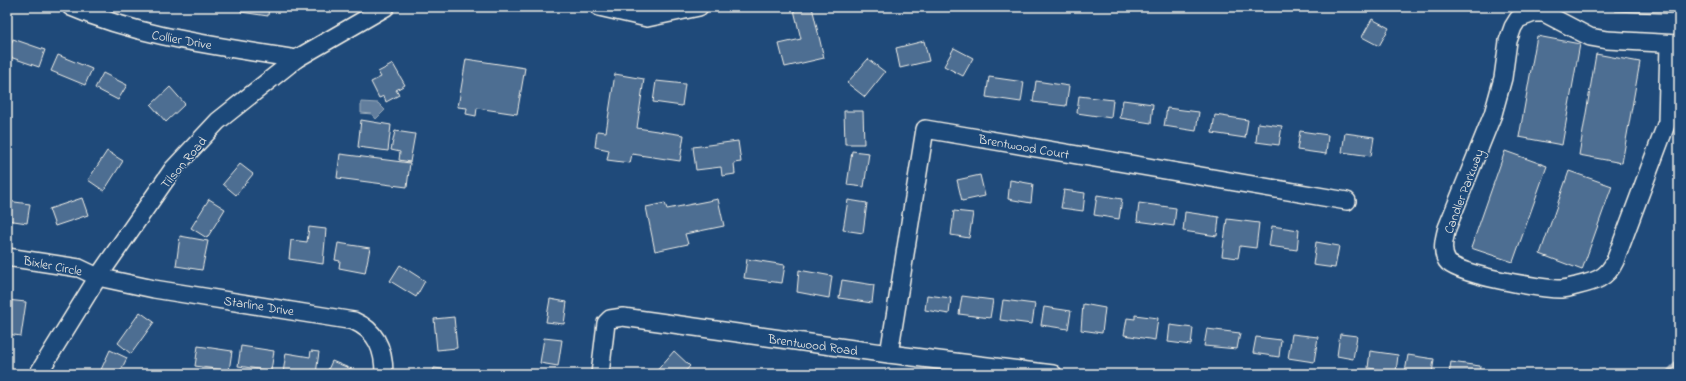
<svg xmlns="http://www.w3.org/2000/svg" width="1686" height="381" viewBox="0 0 1686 381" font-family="'Indie Flower',sans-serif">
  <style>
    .water { fill: #627e9d; stroke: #9cacbb }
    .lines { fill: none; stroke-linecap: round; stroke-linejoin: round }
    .stream { stroke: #9cacbb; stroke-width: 4 }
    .building { fill: #4d6e92; stroke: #f4f1e8 }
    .minor-casing { stroke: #f4f1e8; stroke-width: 20 }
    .minor { stroke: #1f4a7a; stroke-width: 17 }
    .labels { text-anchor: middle; stroke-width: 3; stroke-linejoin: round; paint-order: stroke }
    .street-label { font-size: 13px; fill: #f4f1e8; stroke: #1f4a7a }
  </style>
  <rect width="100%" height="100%" fill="#1f4a7a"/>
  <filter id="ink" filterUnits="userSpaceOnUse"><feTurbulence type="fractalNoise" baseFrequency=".025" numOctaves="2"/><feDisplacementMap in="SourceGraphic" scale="8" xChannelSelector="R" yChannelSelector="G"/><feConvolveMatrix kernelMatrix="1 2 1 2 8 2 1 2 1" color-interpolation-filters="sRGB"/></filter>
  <g filter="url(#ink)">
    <polygon class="water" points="361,102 378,103 385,110 376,119 372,114 361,113"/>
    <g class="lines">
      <polyline class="stream" points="1666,374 1679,361"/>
    </g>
    <g class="building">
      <polygon points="242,7 269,7 268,16 241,12"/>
      <polygon points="806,7 812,7 824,58 785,67 779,44 801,39 794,10"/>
      <polygon points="1615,7 1679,7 1679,14 1615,11"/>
      <polygon points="1372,19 1389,28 1379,46 1362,37"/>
      <polygon points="1537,36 1580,44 1562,145 1519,137"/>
      <polygon points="13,39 45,50 39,67 7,56"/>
      <polygon points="924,41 929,61 900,68 896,48"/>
      <polygon points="954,48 973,58 963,76 944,66"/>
      <polygon points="1596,54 1640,62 1622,163 1579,155"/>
      <polygon points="58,55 92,69 85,85 51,71"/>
      <polygon points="466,59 525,68 517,114 477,108 476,116 466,114 467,108 458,107"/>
      <polygon points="868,59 885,72 865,97 847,83"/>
      <polygon points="393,64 405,85 396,90 399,95 386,102 384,96 379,98 371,82 381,77 378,72"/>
      <polygon points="103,73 127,85 118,100 95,88"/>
      <polygon points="615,74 644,79 637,128 684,135 680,161 632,154 630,163 607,160 609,150 595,147 597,131 606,132"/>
      <polygon points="989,77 1024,82 1021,102 986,97"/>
      <polygon points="656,81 685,84 682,106 653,102"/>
      <polygon points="1036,81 1069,86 1066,106 1033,102"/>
      <polygon points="170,87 185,104 166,122 151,105"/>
      <polygon points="1079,96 1113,100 1111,118 1077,113"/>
      <polygon points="1123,100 1153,104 1151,123 1120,118"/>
      <polygon points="1167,108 1199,112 1196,131 1164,126"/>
      <polygon points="844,111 863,111 864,144 845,144"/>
      <polygon points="1215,115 1248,120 1245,138 1212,133"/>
      <polygon points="361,120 391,125 388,151 358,147"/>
      <polygon points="1258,123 1282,126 1279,145 1256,142"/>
      <polygon points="395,131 415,134 410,162 399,160 400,152 391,150"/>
      <polygon points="1300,131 1328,135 1326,154 1297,150"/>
      <polygon points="1345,133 1374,137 1371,156 1342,152"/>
      <polygon points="738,141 741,162 734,163 735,174 722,176 721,167 696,170 693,147"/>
      <polygon points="107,151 123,161 104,191 88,180"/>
      <polygon points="852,151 869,153 864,187 847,185"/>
      <polygon points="1505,151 1547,166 1513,262 1471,248"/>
      <polygon points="340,154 410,163 407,187 337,178"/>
      <polygon points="240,164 253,174 236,195 223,184"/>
      <polygon points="1569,171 1612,186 1582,270 1540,254"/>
      <polygon points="980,175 985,196 962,201 957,180"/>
      <polygon points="1010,180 1033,184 1031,203 1008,199"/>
      <polygon points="1064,190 1085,193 1083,211 1061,208"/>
      <polygon points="1097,195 1122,199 1119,219 1094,215"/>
      <polygon points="82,198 88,215 55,226 49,209"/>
      <polygon points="209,199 225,209 207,238 191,228"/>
      <polygon points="718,199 724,226 685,234 688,244 655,251 646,207 665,203 667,209"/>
      <polygon points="848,200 867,203 863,233 843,230"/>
      <polygon points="7,201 30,204 27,223 7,220"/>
      <polygon points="1139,203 1176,208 1174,226 1137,221"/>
      <polygon points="954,211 973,213 969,238 951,235"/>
      <polygon points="1185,212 1219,217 1217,236 1183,231"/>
      <polygon points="1227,219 1259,223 1256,248 1240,246 1238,258 1222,256"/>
      <polygon points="1272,226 1299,230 1297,250 1269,246"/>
      <polygon points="309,227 326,229 323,264 289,259 291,240 307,242"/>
      <polygon points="180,236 208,241 202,270 176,266"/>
      <polygon points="1316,242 1339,246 1335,268 1313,265"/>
      <polygon points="338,243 370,248 365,273 339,268 340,261 335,260"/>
      <polygon points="747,259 785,265 782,283 744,278"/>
      <polygon points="400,265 425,281 416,297 390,281"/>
      <polygon points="799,270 832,276 829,298 797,292"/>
      <polygon points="842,280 874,285 872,303 839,298"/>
      <polygon points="927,295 951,298 949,314 925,310"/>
      <polygon points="962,296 993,300 990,318 959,314"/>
      <polygon points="550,299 567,302 564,324 546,322"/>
      <polygon points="7,300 26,302 21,336 7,334"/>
      <polygon points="1003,300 1035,304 1032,324 1000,320"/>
      <polygon points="1083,304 1105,308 1102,333 1081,330"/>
      <polygon points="1044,307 1071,311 1068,329 1041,325"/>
      <polygon points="140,312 154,322 131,354 118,343"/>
      <polygon points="1135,315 1158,318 1155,340 1124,335 1127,318 1135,319"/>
      <polygon points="454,317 457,348 437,350 434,319"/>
      <polygon points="1170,325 1193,328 1191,345 1168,342"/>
      <polygon points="1207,329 1240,333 1237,349 1204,346"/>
      <polygon points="1292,334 1318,337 1314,362 1288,358"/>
      <polygon points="1340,334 1357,336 1353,359 1337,356"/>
      <polygon points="1256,337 1281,340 1279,357 1253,353"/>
      <polygon points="544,338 562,340 558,366 540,363"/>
      <polygon points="198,346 232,351 229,371 195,366"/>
      <polygon points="241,346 274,351 271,371 238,366"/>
      <polygon points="110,350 127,358 119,374 99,374"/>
      <polygon points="311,351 319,352 316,374 283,373 286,353 310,357"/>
      <polygon points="674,351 690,366 683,374 654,374"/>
      <polygon points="1370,351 1398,355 1396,372 1368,368"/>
      <polygon points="1408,355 1434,359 1432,374 1405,372"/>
      <polygon points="332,361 356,371 355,374 326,374"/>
      <polygon points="1451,362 1480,366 1479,374 1449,374"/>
      <polygon points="434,368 458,371 458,374 433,374"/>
      <polygon points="1494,370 1518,374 1493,374"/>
    </g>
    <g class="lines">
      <defs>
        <g id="minor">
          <path d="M71,7c72,31 149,39 225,52"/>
          <polyline points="599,7 647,18 699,7"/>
          <path d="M1669,44l-2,78 -52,139c-8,18 -22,21 -39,25 -5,1 -10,3 -15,3 -18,0 -105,-14 -114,-28 -6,-10 -3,-22 0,-33l46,-114 10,-36 5,-37 5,-14 5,-8 16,-6h10l46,24 17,3 72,4"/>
          <path d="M7,257l72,11 19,9 56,12 200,32c23,10 30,29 30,53"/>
          <polyline points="889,354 925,129 1347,201"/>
          <polyline points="38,374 98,277 173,169 218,121 296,59 386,7"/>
          <polyline points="600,374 606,323 610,319 623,317 889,354 1053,374"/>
        </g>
      </defs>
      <use href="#minor" class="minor-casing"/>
      <use href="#minor" class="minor"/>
    </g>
  </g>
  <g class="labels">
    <g class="street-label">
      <text transform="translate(182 39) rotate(10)" y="5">Collier Drive</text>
      <text transform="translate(1024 146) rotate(10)" y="5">Brentwood Court</text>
      <text transform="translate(183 162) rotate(-50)" y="5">Tilson Road</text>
      <text transform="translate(1463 191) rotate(-69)" y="5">Candler Parkway</text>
      <text transform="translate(53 265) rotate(11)" y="5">Bixler Circle</text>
      <text transform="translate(259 305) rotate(9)" y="5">Starline Drive</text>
      <text transform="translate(813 344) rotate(8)" y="5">Brentwood Road</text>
    </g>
  </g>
  <rect width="1686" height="381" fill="none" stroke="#1f4a7a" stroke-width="24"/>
  <rect x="12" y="12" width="1662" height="357" fill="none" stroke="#f4f1e8" stroke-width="1.5" filter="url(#ink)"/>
</svg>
